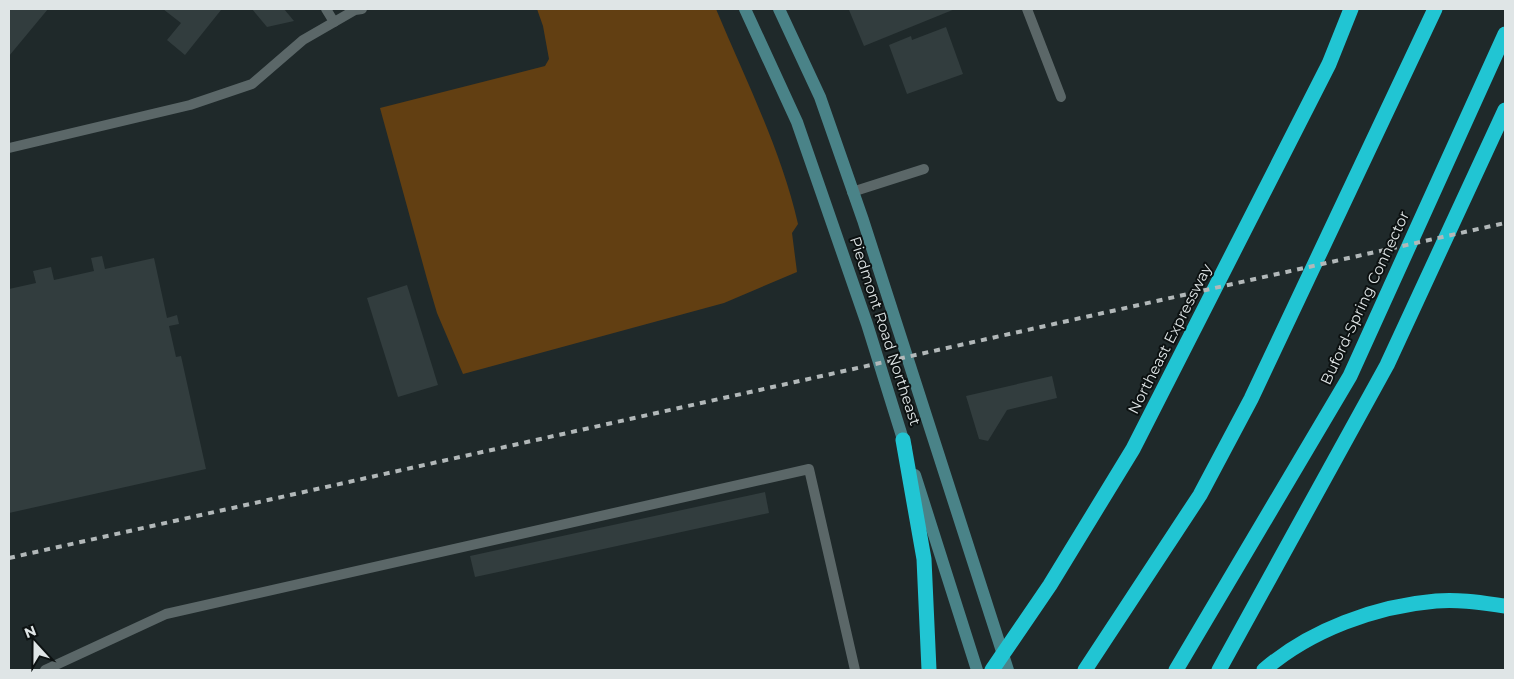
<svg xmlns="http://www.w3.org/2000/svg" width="1514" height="679" viewBox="0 0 1514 679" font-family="Montserrat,sans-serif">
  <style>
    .green { fill: #623f12 }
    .building { fill: #323d3e }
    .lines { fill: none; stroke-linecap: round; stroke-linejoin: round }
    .lane { stroke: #5b6768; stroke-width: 10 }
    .secondary { stroke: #4a8388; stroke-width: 12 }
    .highway { stroke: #21c5d3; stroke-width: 15 }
    .rail { stroke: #b2b8b9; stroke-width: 4; stroke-dasharray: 6 6; stroke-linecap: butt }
    .labels { text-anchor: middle; stroke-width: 4; stroke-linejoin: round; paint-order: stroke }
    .street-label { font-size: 15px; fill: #dfe5e6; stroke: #0c1111 }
  </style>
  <rect width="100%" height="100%" fill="#1f292a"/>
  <path class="green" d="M537,9h179c29,70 65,140 82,215l-6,9 5,39 -73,31 -261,71 -26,-61 -10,-34 -47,-171 165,-42 4,-7 -6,-33z"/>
  <g class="building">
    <polygon points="9,9 48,9 9,56"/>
    <polygon points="163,9 220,9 221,10 185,55 167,40 181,23"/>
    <polygon points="252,9 284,9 294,21 267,27"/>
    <polygon points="853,9 955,9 864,46 849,10"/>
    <polygon points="946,27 963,74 907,94 889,45 911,36 912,40"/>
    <polygon points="102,256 105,269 154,258 167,318 177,315 179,324 169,326 176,357 181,356 206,469 9,513 9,289 36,283 33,271 51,267 54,280 94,271 91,258"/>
    <polygon points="407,285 438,385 398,397 367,298"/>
    <polygon points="1052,376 1057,398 1007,410 988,441 979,439 966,396"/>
    <polygon points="765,492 769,513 475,577 470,556"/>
  </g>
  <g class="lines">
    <g class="lane">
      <polyline points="326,9 334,22"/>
      <polyline points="1027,9 1061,97"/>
      <polyline points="9,148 190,105 252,84 303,40 355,10 362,9"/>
      <polyline points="852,192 924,169"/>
      <polyline points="45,670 166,614 809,469 855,670"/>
    </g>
    <g class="secondary">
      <polyline points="745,9 797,122 867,324 906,449"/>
      <polyline points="779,9 820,97 863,220 1008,670"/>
      <polyline points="915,475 977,670"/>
    </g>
    <g class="highway">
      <polyline points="903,440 924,559 929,670"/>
      <polyline points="992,670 1050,585 1133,449 1329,64 1351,9"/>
      <polyline points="1085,670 1200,495 1251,399 1435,9"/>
      <polyline points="1176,670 1350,376 1505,34"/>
      <polyline points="1219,670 1387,365 1505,110"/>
      <path d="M1264,670c46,-40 112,-64 172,-69 24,-2 47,2 69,5"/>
    </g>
    <polyline class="rail" points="9,558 1505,223"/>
  </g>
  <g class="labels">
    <g class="street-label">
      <text transform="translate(1365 298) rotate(-65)" y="5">Buford-Spring Connector</text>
      <text transform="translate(885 331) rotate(72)" y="5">Piedmont Road Northeast</text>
      <text transform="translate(1170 339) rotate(-63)" y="5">Northeast Expressway</text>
    </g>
  </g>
  <rect width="1514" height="679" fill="none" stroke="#dfe5e6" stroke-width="20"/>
  <g transform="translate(35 644) rotate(339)" stroke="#0c1111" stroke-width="4" paint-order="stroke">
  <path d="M0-4L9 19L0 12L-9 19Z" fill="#dfe5e6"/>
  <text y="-8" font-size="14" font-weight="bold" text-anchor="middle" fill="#dfe5e6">N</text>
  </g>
</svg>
